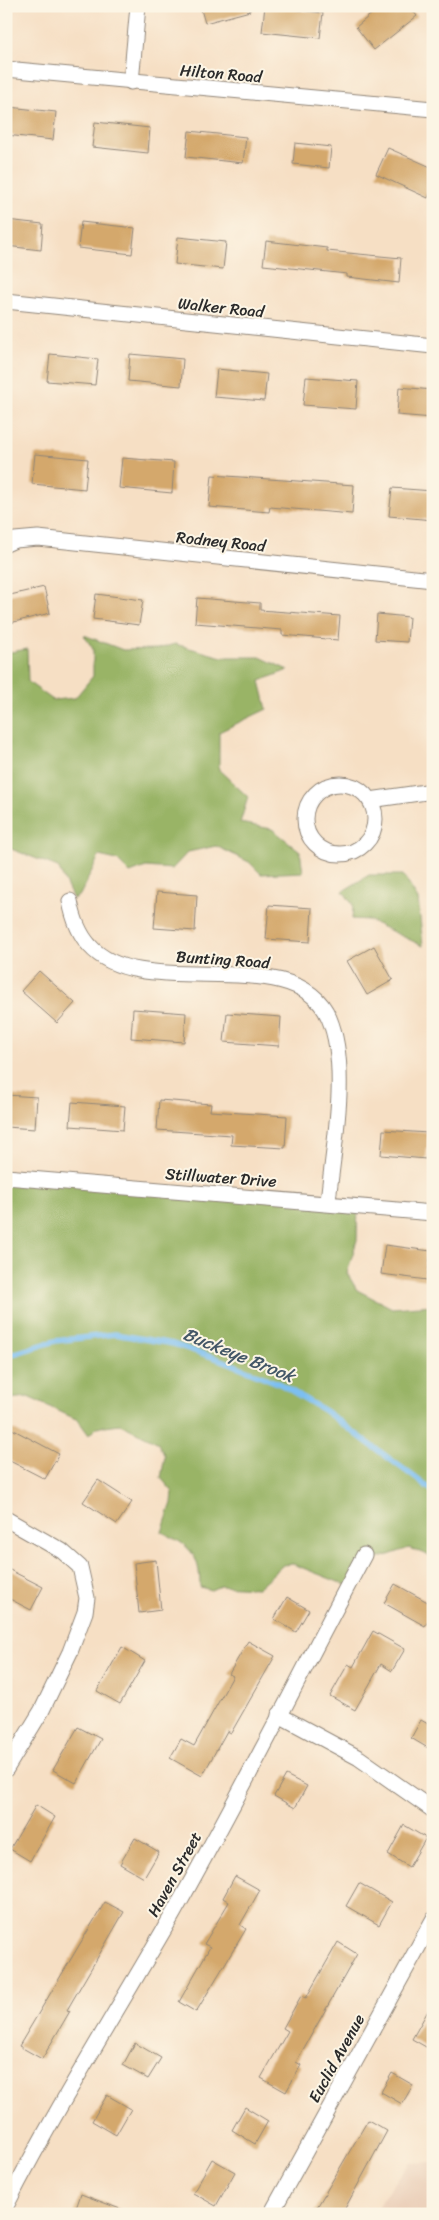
<svg xmlns="http://www.w3.org/2000/svg" width="439" height="2220" viewBox="0 0 439 2220" font-family="Sriracha,sans-serif">
  <style>
    .built { fill: #eaceb7 }
    .forest { fill: #99b466; stroke: #627048 }
    .lines { fill: none; stroke-linecap: round; stroke-linejoin: round }
    .stream { stroke: #7cbff2; stroke-width: 5.5 }
    .building { fill: #d4a86c }
    .street-casing { stroke: #908578; stroke-width: 17 }
    .street { stroke: #fff; stroke-width: 15 }
    .labels { text-anchor: middle; stroke-width: 4; stroke-linejoin: round; paint-order: stroke }
    .street-label { font-size: 16px; fill: #2b2b2b; stroke: #fcf5e5 }
    .water-label { font-size: 18px; font-style: italic; fill: #435767; stroke: #fcf5e5 }
  </style>
  <rect width="100%" height="100%" fill="#fcf5e5"/>
  <filter id="ink" filterUnits="userSpaceOnUse"><feTurbulence type="fractalNoise" baseFrequency=".02" numOctaves="2"/><feDisplacementMap in="SourceGraphic" scale="10" xChannelSelector="R" yChannelSelector="G"/><feConvolveMatrix kernelMatrix="1 2 1 2 8 2 1 2 1" color-interpolation-filters="sRGB"/></filter>
  <filter id="wash" filterUnits="userSpaceOnUse"><feTurbulence type="fractalNoise" baseFrequency=".0096" numOctaves="4" result="noise"/><feDisplacementMap in="SourceGraphic" scale="20" xChannelSelector="R" yChannelSelector="G"/><feGaussianBlur stdDeviation="1.12" result="paint"/><feColorMatrix in="noise" values="0 0 0 0 0 0 0 0 0 0 0 0 0 0 0 0 0 1.4 0 .05"/><feComposite in="paint" operator="in"/></filter>
  <g filter="url(#wash)">
    <rect width="100%" height="100%" fill="#f6dfc4"/>
    <polygon class="built" points="433,2162 433,2214 375,2214 383,2198 410,2163"/>
    <g class="forest">
      <polygon points="84,635 123,650 157,649 175,644 222,657 260,657 288,670 260,681 267,709 219,732 219,770 248,797 240,823 272,829 300,851 303,872 261,874 249,862 216,846 188,852 172,869 146,867 130,873 117,860 99,856 80,895 73,899 58,867 6,847 6,653 27,649 28,682 53,700 75,698 93,676 93,649"/>
      <polygon points="369,875 403,875 418,899 423,946 368,920 352,919 353,905 343,891"/>
      <path d="M6,1176l352,28 -1,36 -10,33 10,17 35,18 41,-3v252l-24,-9 -32,11 -21,30 -63,-25 -10,1 -26,23 -37,-2 -9,4 -11,-3c0,-33 -10,-41 -38,-55l10,-29 1,-11 -12,-14 4,-22 -8,-14 -37,-18 -23,3 -8,8 -11,-15 -50,-23 -20,2 -2,2z"/>
    </g>
    <g class="lines">
      <polyline class="stream" points="6,1356 55,1341 115,1334 173,1344 227,1362 280,1384 325,1411 433,1491"/>
    </g>
    <g id="blocks">
      <g class="building">
        <polygon points="200,6 249,6 250,11 205,23"/>
        <polygon points="265,6 323,13 320,38 262,32"/>
        <polygon points="381,6 409,6 417,16 374,50 356,27"/>
        <polygon points="9,107 56,112 53,140 6,135"/>
        <polygon points="95,122 150,128 148,153 92,147"/>
        <polygon points="189,131 246,137 243,163 186,157"/>
        <polygon points="295,143 331,147 329,168 293,164"/>
        <polygon points="388,148 433,168 433,187 428,198 376,174"/>
        <polygon points="6,220 43,224 41,250 6,246"/>
        <polygon points="81,222 135,228 132,254 78,248"/>
        <polygon points="178,237 226,242 223,269 175,264"/>
        <polygon points="266,241 327,248 327,251 401,258 399,283 347,277 347,274 263,265"/>
        <polygon points="50,354 98,359 95,385 47,381"/>
        <polygon points="130,354 183,359 181,386 128,381"/>
        <polygon points="217,369 267,374 264,401 214,397"/>
        <polygon points="306,377 358,381 356,409 303,405"/>
        <polygon points="399,387 433,390 433,418 397,415"/>
        <polygon points="35,454 88,459 85,489 32,484"/>
        <polygon points="122,458 174,462 172,493 119,488"/>
        <polygon points="212,475 354,485 352,514 270,507 269,512 209,507"/>
        <polygon points="392,488 433,491 433,520 389,516"/>
        <polygon points="44,587 50,613 6,624 6,596"/>
        <polygon points="96,594 143,600 139,625 93,619"/>
        <polygon points="197,598 260,603 260,610 340,616 338,640 282,635 282,630 195,623"/>
        <polygon points="377,614 409,617 407,642 375,640"/>
        <polygon points="157,892 197,895 195,931 154,928"/>
        <polygon points="269,905 312,908 310,942 266,939"/>
        <polygon points="374,946 393,980 367,995 347,961"/>
        <polygon points="39,971 75,1003 57,1023 21,991"/>
        <polygon points="133,1009 186,1013 184,1042 131,1038"/>
        <polygon points="227,1013 281,1017 279,1046 224,1042"/>
        <polygon points="6,1095 37,1097 35,1129 6,1127"/>
        <polygon points="159,1100 211,1104 210,1111 287,1116 285,1148 231,1145 232,1135 157,1130"/>
        <polygon points="72,1102 125,1106 123,1130 70,1126"/>
        <polygon points="383,1130 428,1133 426,1159 381,1155"/>
        <polygon points="385,1245 431,1251 427,1280 381,1274"/>
        <polygon points="12,1429 59,1454 45,1479 6,1459 6,1439"/>
        <polygon points="98,1480 132,1502 117,1524 83,1502"/>
        <polygon points="156,1560 161,1610 139,1613 134,1563"/>
        <polygon points="6,1568 43,1587 31,1610 6,1597"/>
        <polygon points="395,1584 433,1605 433,1613 425,1626 384,1603"/>
        <polygon points="287,1597 309,1610 296,1632 274,1619"/>
        <polygon points="373,1631 405,1649 392,1671 381,1664 355,1710 330,1696 348,1664 353,1667"/>
        <polygon points="248,1641 275,1656 231,1733 227,1731 202,1776 170,1758 181,1739 194,1746 233,1676 229,1674"/>
        <polygon points="122,1647 145,1661 120,1704 97,1691"/>
        <polygon points="421,1720 433,1727 433,1751 411,1738"/>
        <polygon points="78,1727 101,1739 76,1783 53,1770"/>
        <polygon points="286,1775 307,1786 295,1808 274,1796"/>
        <polygon points="36,1805 55,1817 30,1861 10,1849"/>
        <polygon points="404,1825 426,1838 409,1867 388,1854"/>
        <polygon points="135,1838 159,1852 144,1878 120,1864"/>
        <polygon points="235,1876 260,1890 240,1925 246,1929 196,2012 179,2002 210,1947 204,1944 229,1902 223,1898"/>
        <polygon points="359,1883 392,1902 379,1925 346,1906"/>
        <polygon points="105,1902 124,1912 67,2010 70,2011 42,2059 19,2046"/>
        <polygon points="338,1942 357,1954 296,2062 301,2065 286,2092 261,2078 288,2031 283,2028 301,1996 306,1998"/>
        <polygon points="433,2002 433,2051 412,2039"/>
        <polygon points="135,2043 161,2058 148,2079 123,2065"/>
        <polygon points="392,2073 413,2085 402,2104 381,2092"/>
        <polygon points="107,2095 131,2109 116,2135 92,2121"/>
        <polygon points="245,2107 268,2121 255,2144 232,2130"/>
        <polygon points="368,2120 387,2131 342,2214 313,2214"/>
        <polygon points="212,2159 235,2172 216,2206 193,2193"/>
        <polygon points="81,2194 128,2212 128,2214 74,2214"/>
      </g>
    </g>
  </g>
  <g filter="url(#ink)">
    <use href="#blocks" fill-opacity="0" stroke="#908578" stroke-width="1"/>
    <g class="lines">
      <defs>
        <g id="street">
          <polyline points="6,69 433,109"/>
          <polyline points="131,82 138,6"/>
          <polyline points="6,301 433,346"/>
          <polyline points="6,544 15,540 38,538 433,580"/>
          <circle cx="340" cy="819" r="35"/>
          <polyline points="370,800 433,791"/>
          <path d="M70,901c3,16 8,32 20,45 52,59 206,-7 239,72 21,50 4,130 -1,184"/>
          <polyline points="6,1177 433,1213"/>
          <polyline points="6,1519 62,1551 80,1567 87,1598 85,1612 70,1652 42,1710 6,1769"/>
          <polyline points="279,1715 359,1758 433,1810"/>
          <path d="M6,2206c51,-100 111,-195 167,-292 67,-118 127,-239 191,-359"/>
          <polyline points="271,2214 433,1920"/>
        </g>
      </defs>
      <use href="#street" class="street-casing"/>
      <use href="#street" class="street"/>
    </g>
  </g>
  <g class="labels">
    <g class="street-label">
      <text transform="translate(221 73) rotate(5)" y="6">Hilton Road</text>
      <text transform="translate(221 307) rotate(6)" y="6">Walker Road</text>
      <text transform="translate(221 541) rotate(6)" y="6">Rodney Road</text>
      <text transform="translate(223 959) rotate(4)" y="6">Bunting Road</text>
      <text transform="translate(221 1177) rotate(4)" y="6">Stillwater Drive</text>
      <text transform="translate(174 1874) rotate(-61)" y="6">Haven Street</text>
      <text transform="translate(336 2058) rotate(-61)" y="6">Euclid Avenue</text>
    </g>
    <g class="water-label">
      <text transform="translate(239 1355) rotate(22)" y="6">Buckeye Brook</text>
    </g>
  </g>
  <rect width="439" height="2220" fill="none" stroke="#fcf5e5" stroke-width="25"/>
</svg>
